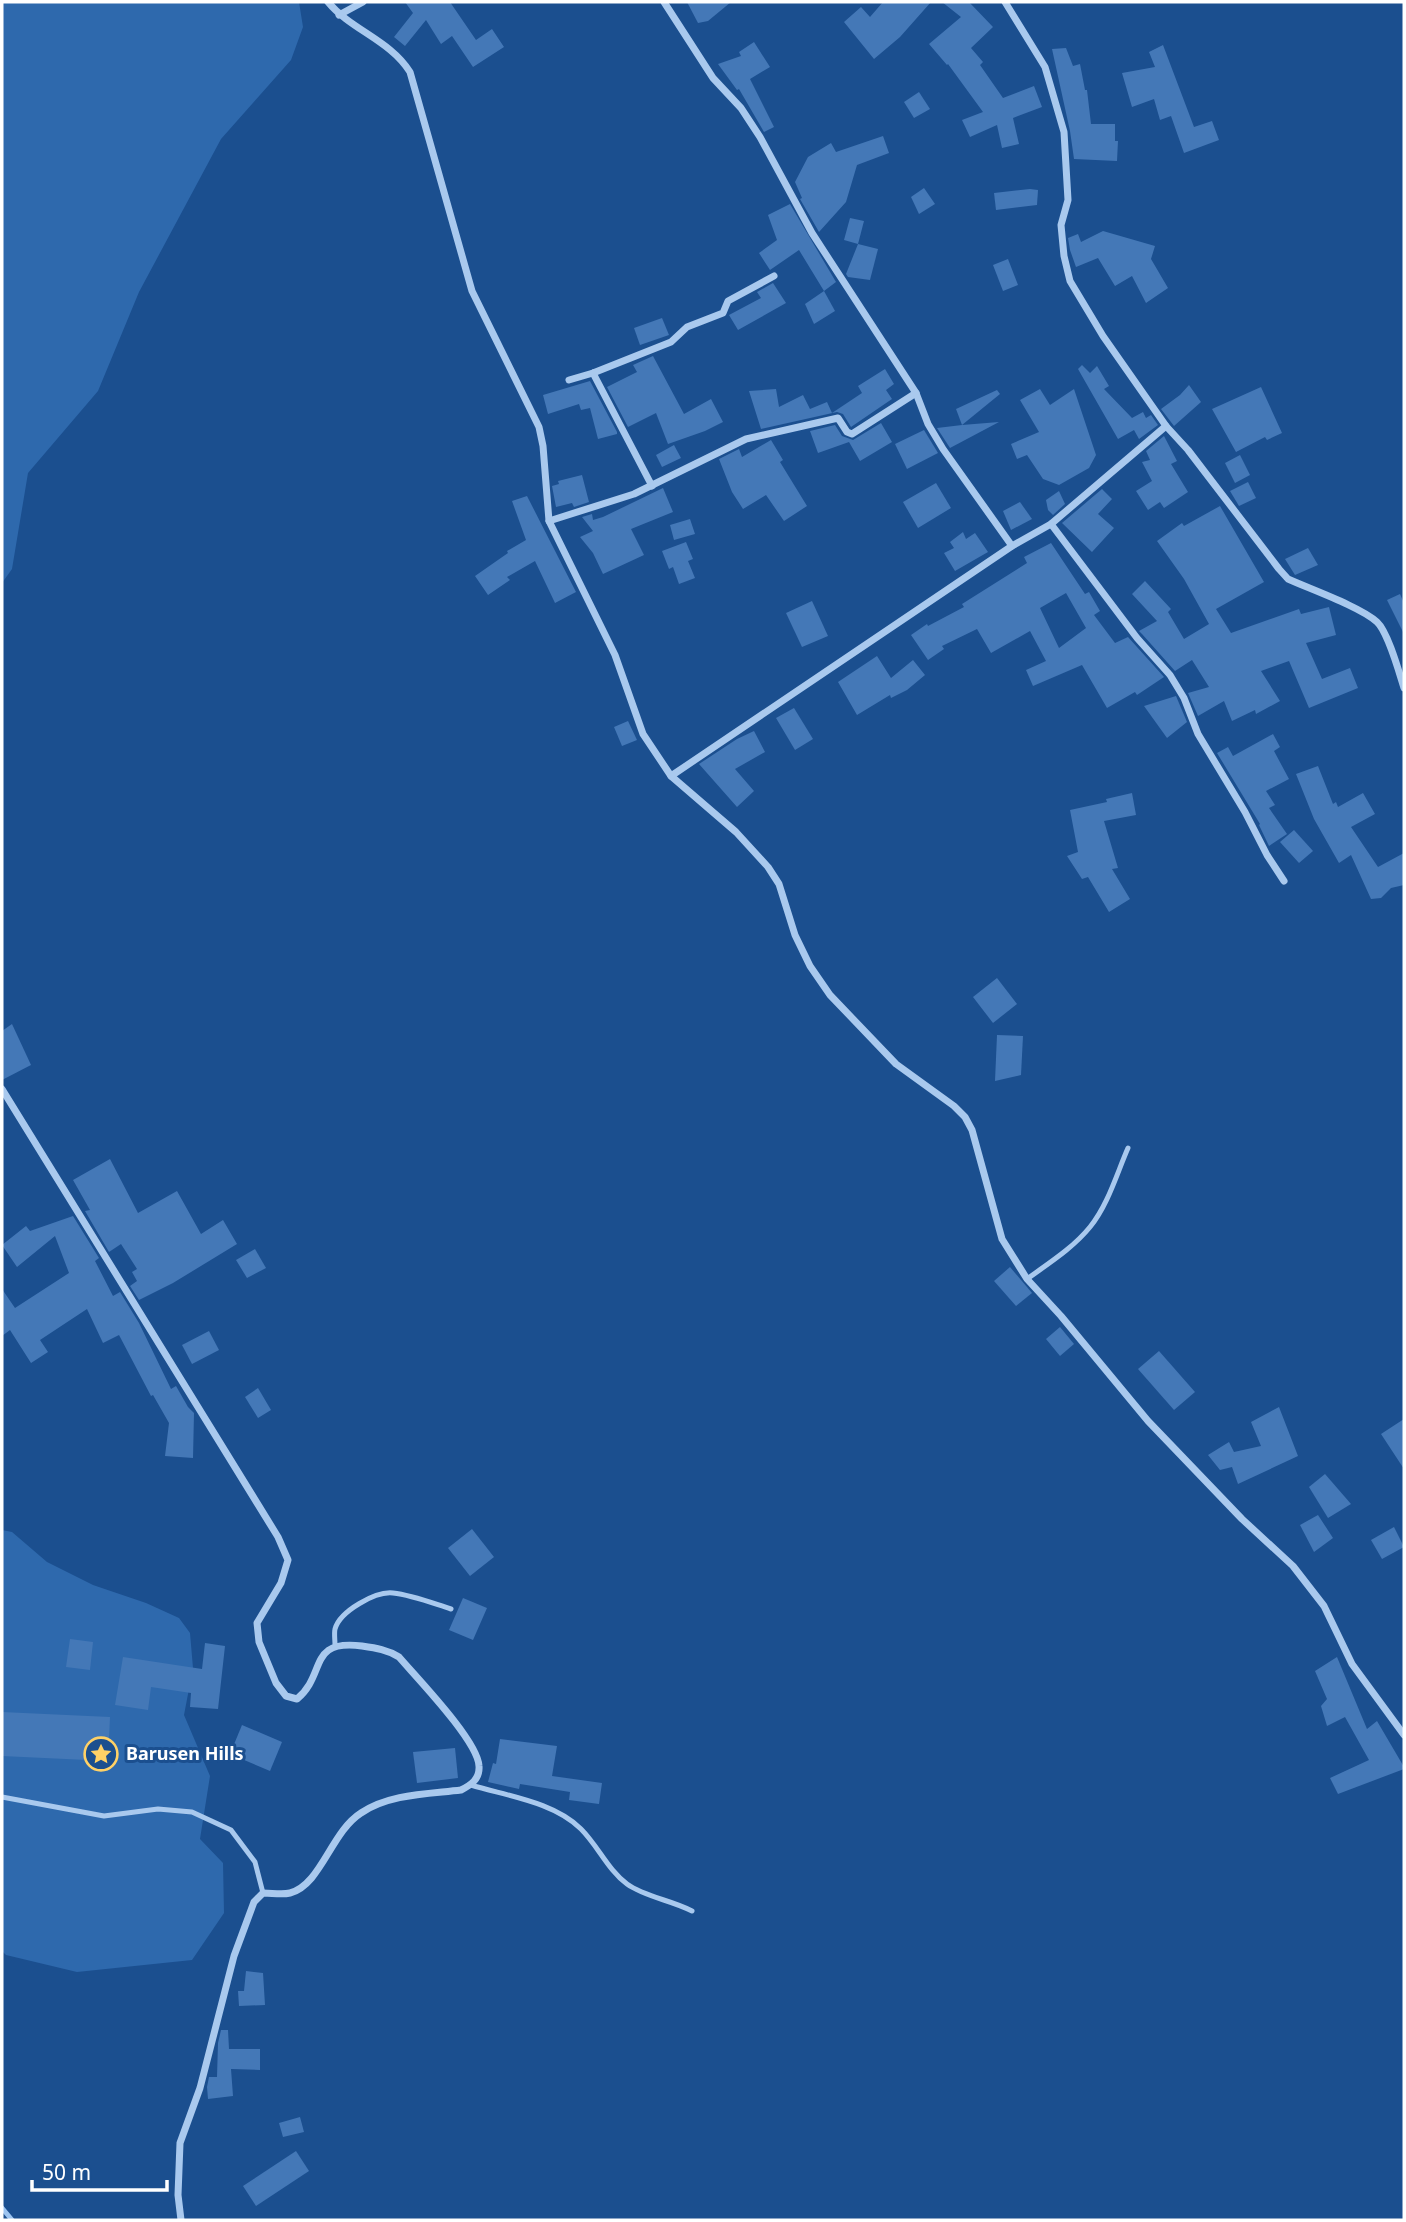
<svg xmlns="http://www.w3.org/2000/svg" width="1406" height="2222" viewBox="0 0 1406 2222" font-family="'Noto Sans',sans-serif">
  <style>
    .green { fill: #2e69ad }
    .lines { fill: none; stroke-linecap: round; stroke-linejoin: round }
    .stream { stroke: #9cc4f0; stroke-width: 5 }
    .building { fill: #4478b7; fill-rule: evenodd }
    .service { stroke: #a9c9ee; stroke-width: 5 }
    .minor { stroke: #a9c9ee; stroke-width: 7 }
    .labels { text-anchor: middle; stroke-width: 6; stroke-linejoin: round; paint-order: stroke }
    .poi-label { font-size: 18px; font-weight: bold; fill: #fff; stroke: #1b4f8f; text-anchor: start }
  </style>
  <rect width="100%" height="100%" fill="#1b4f8f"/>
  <g class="green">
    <polygon points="2,2 299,2 303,27 291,60 221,139 139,292 98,391 28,473 12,569 2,583"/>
    <polygon points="2,1530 12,1532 47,1562 93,1585 146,1603 179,1618 190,1633 193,1668 184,1715 210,1776 200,1839 223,1863 224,1913 192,1960 77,1972 6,1955 2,1951"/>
  </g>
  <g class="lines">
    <polyline class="stream" points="2,2208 12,2220"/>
  </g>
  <g class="building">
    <polygon points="405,2 450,2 476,40 492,29 504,47 473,67 452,36 441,44 426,20 405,46 394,37 413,13"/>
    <polygon points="687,2 731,2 708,21 698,23"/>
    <polygon points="883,2 931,2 900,37 874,59 844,22 861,7 870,17"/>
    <polygon points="942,2 969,2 993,27 971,48 983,62 980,65 1003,98 1034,86 1042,107 1013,118 1019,144 1002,148 997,125 970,137 962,120 983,112 948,64 947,65 929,44 961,17"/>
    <polygon points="754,42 770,67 750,79 774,127 764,132 739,89 737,90 718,64 741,56 739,52"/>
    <polygon points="1163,45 1194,127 1212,121 1219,140 1184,153 1171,116 1160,120 1154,99 1132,107 1122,73 1155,67 1149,52"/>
    <polygon points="1066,48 1073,66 1080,64 1085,90 1087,90 1091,124 1115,124 1115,141 1118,141 1117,161 1074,159 1070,131 1052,49"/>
    <polygon points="919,92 930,109 914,118 904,102"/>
    <polygon points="883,136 889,153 857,165 846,202 819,232 800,199 802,198 795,182 808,157 831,143 836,152"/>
    <polygon points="924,188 935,204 919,214 911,197"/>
    <polygon points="1030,189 1038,190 1037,205 996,210 994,193"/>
    <polygon points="790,204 836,282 824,291 799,250 770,270 759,253 777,240 768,215"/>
    <polygon points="850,218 864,221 858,244 844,240"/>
    <polygon points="1103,231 1155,246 1151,259 1168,288 1146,303 1132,276 1115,286 1098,258 1076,267 1070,250 1068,238 1078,234 1081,242"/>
    <polygon points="858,244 878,249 870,280 848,277 846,274"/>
    <polygon points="1008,259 1018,285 1003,291 993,265"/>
    <polygon points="773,283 786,303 738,330 729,315 761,298 757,292"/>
    <polygon points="824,291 835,311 814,324 805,304"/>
    <polygon points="662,318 669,335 640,345 634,328"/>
    <polygon points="653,356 684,414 711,399 723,422 705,431 668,444 656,413 628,427 607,387 637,372 633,365"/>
    <polygon points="1082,365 1090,373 1097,366 1109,386 1104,389 1132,418 1143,412 1146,418 1151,415 1158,425 1139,439 1134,430 1118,439 1078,369"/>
    <polygon points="885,369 894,384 886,390 892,399 851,427 843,414 837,412 761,429 749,391 776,389 779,407 803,395 810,409 827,402 832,413 862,393 858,386"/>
    <polygon points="590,381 617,432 617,434 598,439 590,408 581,410 579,404 548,414 543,395"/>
    <polygon points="1189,385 1201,402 1174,426 1161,409 1180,395"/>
    <polygon points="1261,387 1282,433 1267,440 1265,437 1236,452 1212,409"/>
    <polygon points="1040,389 1050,405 1074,389 1096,455 1089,468 1059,485 1043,479 1027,455 1017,459 1011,444 1039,432 1020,400"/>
    <polygon points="997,390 1000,394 962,425 956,409"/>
    <polygon points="999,422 950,448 937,428 962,425"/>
    <polygon points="881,423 892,442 860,461 849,442 818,453 810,431 835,425 842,436 853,440"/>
    <polygon points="924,430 938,453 907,469 895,444"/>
    <polygon points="1164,436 1177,461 1171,464 1188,492 1164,508 1160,502 1148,510 1136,491 1152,481 1142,462 1150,460 1146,451"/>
    <polygon points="771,440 783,460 780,462 807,506 784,521 766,495 743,509 732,492 719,459 739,449 742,457"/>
    <polygon points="674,445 681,458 662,467 656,455"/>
    <polygon points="1240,455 1250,475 1235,483 1225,463"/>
    <polygon points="582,475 589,502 574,507 572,503 556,507 552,486 559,484 558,481"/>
    <polygon points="1248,482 1256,498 1239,506 1230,491"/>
    <polygon points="936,483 951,508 918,528 903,502"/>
    <polygon points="663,488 673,512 631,529 644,555 603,574 593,553 580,537 593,531 582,517 592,514 593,520 603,517"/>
    <polygon points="1102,489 1112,499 1098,514 1114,528 1092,552 1062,523"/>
    <polygon points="1059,491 1065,504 1053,515 1048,510 1046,500"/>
    <polygon points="527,496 576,592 555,603 535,561 507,577 510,580 488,595 475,576 508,553 507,551 526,540 512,501"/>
    <polygon points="1020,502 1032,519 1011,530 1003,511"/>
    <polygon points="1220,506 1264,582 1216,609 1231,633 1299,609 1301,614 1329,607 1336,635 1306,643 1322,679 1350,668 1358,688 1309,708 1289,661 1261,671 1280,701 1256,714 1255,710 1232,721 1224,701 1198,716 1188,693 1209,687 1192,660 1175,671 1142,634 1139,631 1157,621 1132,594 1145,581 1171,609 1168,612 1184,639 1209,624 1184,579 1157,541 1182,523 1184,526"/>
    <polygon points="690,519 695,534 674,540 670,525"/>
    <polygon points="963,532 966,539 975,533 988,552 955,571 944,553 954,548 950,542"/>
    <polygon points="686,542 693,559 688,561 695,578 679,584 673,567 669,569 662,551"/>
    <path d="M1051,543l34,51 4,-2 11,19 -6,4 21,28 13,-6 36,40 -27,18 -2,-3 -28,16 -25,-43 -49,21 -7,-16 20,-9 -16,-30 -39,22 -14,-24 -35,17 2,3 -16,11 -17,-25 16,-11 1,2 36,-19 -2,-3 65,-41 -3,-6zM1066,593l20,35 -27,20 -19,-40z"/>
    <polygon points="1308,548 1318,565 1295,575 1285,559"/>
    <polygon points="1400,594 1404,603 1404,634 1387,600"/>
    <polygon points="812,601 828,636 802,647 786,613"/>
    <polygon points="877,656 891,678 913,660 925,675 907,690 891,698 890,695 857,715 838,682"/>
    <polygon points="1176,696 1187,722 1167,738 1144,706"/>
    <polygon points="794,708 813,739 795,750 776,718"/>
    <polygon points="628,721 637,740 622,746 614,727"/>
    <polygon points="754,731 765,752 735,769 754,791 737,807 699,764 737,739"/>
    <polygon points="1273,734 1280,747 1274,751 1289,779 1266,791 1275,805 1269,808 1287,834 1269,846 1259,825 1260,824 1217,753 1228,747 1233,756"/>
    <polygon points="1318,766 1333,804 1336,802 1338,807 1363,793 1375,814 1351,827 1378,867 1404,853 1404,885 1391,888 1381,898 1371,899 1351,855 1339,863 1314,819 1296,774"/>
    <polygon points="1132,793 1136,815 1104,821 1118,868 1112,869 1130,899 1109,912 1088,877 1082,879 1067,856 1078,852 1070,810 1107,802 1106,799"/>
    <polygon points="1294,830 1313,851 1299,863 1280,842"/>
    <polygon points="997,978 1017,1004 993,1023 973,997"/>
    <polygon points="12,1024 31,1065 2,1080 2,1031"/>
    <polygon points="997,1035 1023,1036 1021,1075 995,1081"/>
    <polygon points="110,1159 138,1213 177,1191 201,1234 223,1220 237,1244 173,1283 139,1300 130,1286 137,1281 132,1272 137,1269 121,1244 109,1252 85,1211 90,1210 73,1180"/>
    <polygon points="73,1216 99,1258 95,1261 113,1296 120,1292 139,1323 171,1389 176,1386 188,1407 194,1413 193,1458 165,1456 169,1423 153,1395 151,1396 119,1335 103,1343 87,1309 40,1340 48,1352 31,1363 10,1330 2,1336 2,1289 15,1308 69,1273 55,1236 17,1267 2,1245 26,1226 30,1231"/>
    <polygon points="255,1249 266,1268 247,1278 236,1260"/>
    <polygon points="1010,1267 1032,1293 1016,1306 994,1281"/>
    <polygon points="1060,1327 1074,1344 1060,1356 1046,1339"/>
    <polygon points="209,1331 219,1350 192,1364 182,1345"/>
    <polygon points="1159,1351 1195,1392 1174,1410 1138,1369"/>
    <polygon points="258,1388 271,1410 258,1418 245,1397"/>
    <polygon points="1279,1407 1298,1456 1238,1484 1232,1467 1220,1470 1208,1455 1229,1442 1234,1452 1261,1446 1251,1422"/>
    <polygon points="1404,1419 1404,1469 1381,1434"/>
    <polygon points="1325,1474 1351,1504 1328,1518 1309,1487"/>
    <polygon points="1318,1515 1333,1538 1314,1552 1300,1525"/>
    <polygon points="1394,1527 1404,1547 1382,1559 1371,1540"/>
    <polygon points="472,1529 494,1557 470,1576 448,1548"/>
    <polygon points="463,1598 487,1608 473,1640 449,1630"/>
    <polygon points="70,1639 93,1642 90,1670 66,1667"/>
    <polygon points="205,1643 225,1646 218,1709 190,1707 191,1693 151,1687 148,1710 115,1705 123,1657 202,1669"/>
    <polygon points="1337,1657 1367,1729 1377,1721 1404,1767 1404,1769 1338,1794 1330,1778 1369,1760 1345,1717 1327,1726 1321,1706 1327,1699 1315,1671"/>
    <polygon points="2,1712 110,1717 108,1761 2,1756"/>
    <polygon points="242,1725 282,1742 270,1771 230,1754"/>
    <polygon points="500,1739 557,1746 552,1776 602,1783 599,1804 569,1800 570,1792 520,1784 519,1789 488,1782 493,1763 496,1764"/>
    <polygon points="455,1748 458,1778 417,1783 413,1752"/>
    <polygon points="246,1971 263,1973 265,2005 239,2006 238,1991 244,1991"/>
    <polygon points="221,2030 228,2030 229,2049 260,2049 260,2070 231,2069 233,2096 208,2099 207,2087 209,2077 217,2077 218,2043"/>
    <polygon points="300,2117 304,2132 283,2137 279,2123"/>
    <polygon points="296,2151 309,2171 256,2206 243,2186"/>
  </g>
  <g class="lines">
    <g class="service">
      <path d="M1027,1279c22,-16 46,-31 63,-52 18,-22 27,-54 38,-79"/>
      <path d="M335,1645c0,-5 -1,-12 0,-16 5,-18 41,-38 58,-36 19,2 39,10 58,16"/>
      <path d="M471,1785c36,11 83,17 110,44 17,17 27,41 46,55 18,13 44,16 65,27"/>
      <polyline points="2,1797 104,1816 158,1809 192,1812 231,1830 255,1862 263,1893"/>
    </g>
    <g class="minor">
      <path d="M328,2c23,28 62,38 82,70l62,219 67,136 4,19 6,75 66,134 28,79 28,42 65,56 32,35 11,17 16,51 15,31 20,29 66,69 58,42 11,11 7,13 30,109 25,40 34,37 87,105 94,98 51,47 31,40 28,58 52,71"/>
      <polyline points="664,2 713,78 741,108 760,137 812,233 916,393 928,424 943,449 1012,546"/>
      <path d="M1005,2l40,65 19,65 4,68 -7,25 3,31 6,25 33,55 63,90 22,24 91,119 9,10c22,10 73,28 89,43 11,10 22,50 27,66"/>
      <polyline points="339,15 363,2"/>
      <polyline points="593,373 652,486"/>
      <polyline points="569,380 593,373 671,342 687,327 723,313 728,301 774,276"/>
      <polyline points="549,521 634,494 746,439 838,418 847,432 852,434 916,393"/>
      <polyline points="1051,524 1137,638 1170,675 1184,698 1198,734 1245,812 1267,855 1284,881"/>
      <polyline points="671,776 1012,546 1051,524 1166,426"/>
      <path d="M2,1089l276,448 10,23 -7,23 -24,40 2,19 17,41 10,13 11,3c30,-25 10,-60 65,-53 14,2 26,4 37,11 18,21 79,84 80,109 1,13 -8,19 -18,24 -33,4 -72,4 -100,23 -30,19 -40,72 -71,80 -8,2 -18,0 -27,0l-9,9 -20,54 -34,132 -20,55 -2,52 3,25"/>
    </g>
  </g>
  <defs>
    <symbol id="sight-ring" viewBox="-11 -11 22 22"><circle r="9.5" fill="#1b4f8f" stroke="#ffd166" stroke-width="1.5"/><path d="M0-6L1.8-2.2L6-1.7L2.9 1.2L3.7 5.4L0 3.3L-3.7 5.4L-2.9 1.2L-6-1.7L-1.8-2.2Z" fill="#ffd166"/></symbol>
  </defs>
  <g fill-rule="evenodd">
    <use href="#sight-ring" x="82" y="1735" width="38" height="38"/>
  </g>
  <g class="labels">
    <g class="poi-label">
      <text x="126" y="1760">Barusen Hills</text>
    </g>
  </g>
  <rect width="1406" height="2222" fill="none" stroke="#ffffff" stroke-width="7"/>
  <path d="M32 2180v10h135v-10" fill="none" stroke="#ffffff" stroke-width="3.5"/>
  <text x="42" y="2180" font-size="21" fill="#ffffff" stroke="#1b4f8f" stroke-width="5" paint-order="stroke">50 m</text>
</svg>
